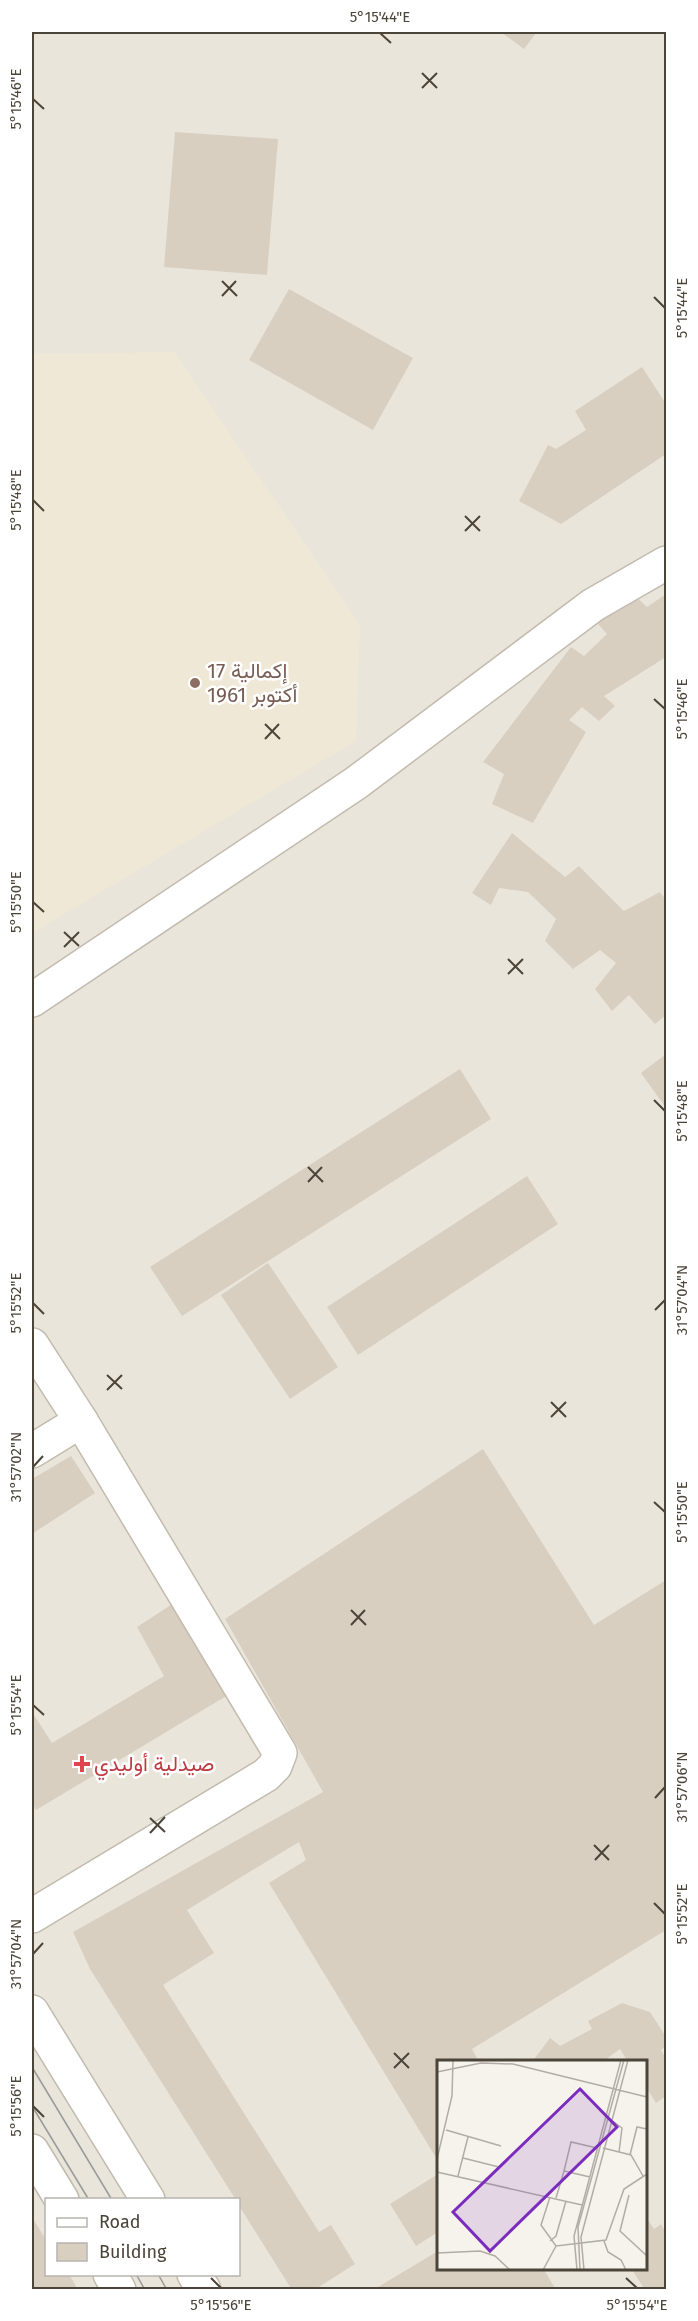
<svg xmlns="http://www.w3.org/2000/svg" width="698" height="2321" viewBox="0 0 698 2321" font-family="'Fira Sans',Vazirmatn,sans-serif">
  <style>
    .residential { fill: #eae5da; fill-rule: evenodd }
    .education { fill: #efe8d6 }
    .building { fill: #d8cfc1 }
    .lines { fill: none; stroke-linecap: round; stroke-linejoin: round }
    .minor-casing { stroke: #c2bbae; stroke-width: 36 }
    .minor { stroke: #fff; stroke-width: 33 }
    .tram { stroke: #9a9a9a; stroke-width: 1.5 }
    .ticks { fill: none; stroke: #4b4439; stroke-width: 2 }
    .education-dot { fill: #8d6e63; stroke: #fff; stroke-width: 2 }
    .health-dot { fill: #e0444e; stroke: #fff; stroke-width: 2 }
    .labels { text-anchor: middle; stroke-width: 5; stroke-linejoin: round; paint-order: stroke }
    .education-label { font-size: 21px; fill: #785e54; stroke: #fff; text-anchor: start }
    .health-label { font-size: 21px; fill: #be3a42; stroke: #fff; text-anchor: start }
    .inset-road { fill: none; stroke: #b2ada4; stroke-width: 1.5 }
    .view { fill: #7b2cbf; fill-opacity: 0.15; stroke: #7b2cbf; stroke-width: 3 }
    .inset-edge { fill: none; stroke: #4b4439; stroke-width: 3 }
    .neatline { fill: none; stroke: #4b4439; stroke-width: 2 }
    .ticks-label { font-size: 15px; text-anchor: middle; fill: #4b4439 }
  </style>
  <rect width="100%" height="100%" fill="#f6f3ec"/>
  <path class="residential" d="M32,32h634v2257l-634,1zM438,2062h208v206h-208zM46,2200h192v74h-192z"/>
  <polygon class="education" points="174,352 360,625 356,741 32,933 32,354"/>
  <g class="building">
    <polygon points="501,32 537,32 524,49"/>
    <polygon points="175,132 278,139 267,275 164,267"/>
    <polygon points="289,289 413,358 373,430 249,360"/>
    <polygon points="642,367 666,404 666,454 561,524 519,501 548,445 556,449 586,430 575,411"/>
    <polygon points="632,593 647,607 666,594 666,657 604,696 615,706 599,721 582,707 569,720 586,732 533,823 492,804 504,774 483,762 571,647 584,656 607,634 598,624"/>
    <polygon points="512,833 565,877 579,866 624,911 660,892 666,900 666,1015 655,1024 629,995 612,1011 595,989 616,963 600,950 573,969 545,941 556,919 528,892 499,888 491,905 472,893"/>
    <polygon points="666,1054 666,1108 641,1073"/>
    <polygon points="460,1069 491,1119 182,1316 150,1267"/>
    <polygon points="527,1176 558,1224 358,1355 327,1307"/>
    <polygon points="268,1263 338,1367 290,1399 221,1295"/>
    <polygon points="483,1449 594,1625 666,1580 666,1930 472,2049 479,2062 438,2062 438,2161 269,1883 306,1860 299,1842 187,1910 214,1953 163,1985 319,2232 331,2225 355,2264 314,2290 292,2290 238,2204 238,2200 236,2200 90,1969 73,1932 323,1792 225,1619"/>
    <polygon points="71,1456 95,1493 32,1534 32,1479"/>
    <polygon points="177,1601 233,1692 36,1810 32,1803 32,1712 52,1743 164,1676 137,1627"/>
    <polygon points="622,2003 650,2012 666,2037 666,2046 661,2050 666,2059 666,2096 656,2103 646,2087 646,2062 628,2062 620,2049 602,2062 532,2062 550,2038 560,2046 592,2029 588,2021"/>
    <polygon points="438,2174 438,2232 416,2246 390,2204"/>
    <polygon points="32,2217 46,2240 46,2274 69,2274 78,2290 32,2290"/>
    <polygon points="646,2217 654,2229 661,2224 666,2233 664,2259 666,2290 645,2290 631,2268 646,2268"/>
    <polygon points="438,2251 438,2268 543,2268 556,2290 373,2290"/>
  </g>
  <g class="lines">
    <defs>
      <g id="minor">
        <polyline points="32,1000 356,783 593,605 666,563"/>
        <polyline points="32,1345 81,1421 32,1451"/>
        <polyline points="32,1916 266,1775 275,1766 280,1753 81,1421"/>
        <polyline points="32,2012 148,2200"/>
        <polyline points="32,2151 62,2200"/>
        <polyline points="110,2274 119,2290"/>
        <polyline points="194,2274 204,2290"/>
      </g>
    </defs>
    <use href="#minor" class="minor-casing"/>
    <use href="#minor" class="minor"/>
    <g class="tram">
      <polyline points="32,2067 112,2200"/>
      <polyline points="32,2106 89,2200"/>
      <polyline points="136,2274 145,2290"/>
      <polyline points="158,2274 167,2290"/>
    </g>
  </g>
  <path class="ticks" d="M380,33l11,10M422,73l15,15M422,88l15,-15M33,99l11,10M222,281l15,15M222,296l14,-15M654,297l11,11M33,500l11,11M465,516l15,15M465,531l15,-15M654,699l11,10M265,724l15,15M265,739l14,-15M33,902l11,10M64,932l15,14M64,947l15,-15M508,959l15,15M508,974l15,-15M654,1100l11,11M308,1167l15,15M308,1182l14,-15M33,1303l11,11M655,1310l10,-10M107,1375l15,14M107,1390l15,-15M551,1402l15,15M551,1417l15,-15M33,1467l10,-11M654,1502l11,10M351,1610l15,15M351,1625l14,-15M33,1705l11,10M655,1798l10,-11M150,1818l15,14M150,1833l15,-16M594,1845l15,15M595,1860l14,-15M654,1903l11,11M33,1954l10,-11M394,2053l15,15M394,2068l15,-15M33,2106l11,11M211,2278l10,10M626,2278l11,10"/>
  <circle class="education-dot" cx="195" cy="683" r="6"/>
  <path class="health-dot" d="M79 1755h6v6h6v6h-6v6h-6v-6h-6v-6h6z"/>
  <g class="labels">
    <g class="education-label">
      <text x="207" y="678">إكمالية 17<tspan x="207" dy="24">أكتوبر 1961</tspan></text>
    </g>
    <g class="health-label">
      <text x="94" y="1771">صيدلية أوليدي</text>
    </g>
  </g>
  <g transform="translate(437 2060)">
    <rect width="210" height="210" fill="#f6f3ec"/>
    <path class="inset-road" d="M0,12l44,-9 32,1 134,33M173,59l12,9 -3,24M9,70l55,16M166,88l28,7 12,21M193,95l7,-28 10,2M26,98l36,9M0,99l15,-63 1,-36M127,111l7,-29 26,6M0,112l145,33M21,116l10,-39M192,135l-9,36 27,25M113,137l-9,28 15,21 50,-6 18,-51 23,-15M119,138l8,-27 26,6M113,181l6,-5 10,-35M167,181l4,11 13,8 5,10M0,193l43,-2 15,5 15,14M106,210l13,-24M140,210l-3,-34 47,-176M143,210l-2,-43 46,-167M147,210l-3,-33 47,-177"/>
    <path class="view" d="M143,29l37,38 -127,124 -37,-39z"/>
    <rect width="210" height="210" class="inset-edge"/>
  </g>
  <rect width="698" height="2321" fill="none" stroke="#ffffff" stroke-width="66"/>
  <rect x="45" y="2198" width="195" height="78" fill="#ffffff" stroke="#b7b4b0" stroke-width="1.5"/>
  <rect x="57" y="2218" width="30" height="9" fill="#ffffff" stroke="#b7b4b0" stroke-width="1.5"/>
  <text x="99" y="2228" font-size="18" fill="#4b4439">Road</text>
  <rect x="57" y="2243" width="30" height="18" fill="#d8cfc1" stroke="#b7b4b0" stroke-width="1.5"/>
  <text x="99" y="2258" font-size="18" fill="#4b4439">Building</text>
  <rect x="33" y="33" width="632" height="2255" class="neatline"/>
  <g class="ticks-label">
    <text x="380" y="22">5°15'44"E</text>
    <text transform="translate(16 99) rotate(-90)" y="5">5°15'46"E</text>
    <text transform="translate(682 308) rotate(-90)" y="5">5°15'44"E</text>
    <text transform="translate(16 500) rotate(-90)" y="5">5°15'48"E</text>
    <text transform="translate(682 709) rotate(-90)" y="5">5°15'46"E</text>
    <text transform="translate(16 902) rotate(-90)" y="5">5°15'50"E</text>
    <text transform="translate(682 1111) rotate(-90)" y="5">5°15'48"E</text>
    <text transform="translate(682 1300) rotate(-90)" y="5">31°57'04"N</text>
    <text transform="translate(16 1303) rotate(-90)" y="5">5°15'52"E</text>
    <text transform="translate(16 1467) rotate(-90)" y="5">31°57'02"N</text>
    <text transform="translate(682 1512) rotate(-90)" y="5">5°15'50"E</text>
    <text transform="translate(16 1705) rotate(-90)" y="5">5°15'54"E</text>
    <text transform="translate(682 1787) rotate(-90)" y="5">31°57'06"N</text>
    <text transform="translate(682 1914) rotate(-90)" y="5">5°15'52"E</text>
    <text transform="translate(16 1954) rotate(-90)" y="5">31°57'04"N</text>
    <text transform="translate(16 2106) rotate(-90)" y="5">5°15'56"E</text>
    <text x="221" y="2310">5°15'56"E</text>
    <text x="637" y="2310">5°15'54"E</text>
  </g>
</svg>
